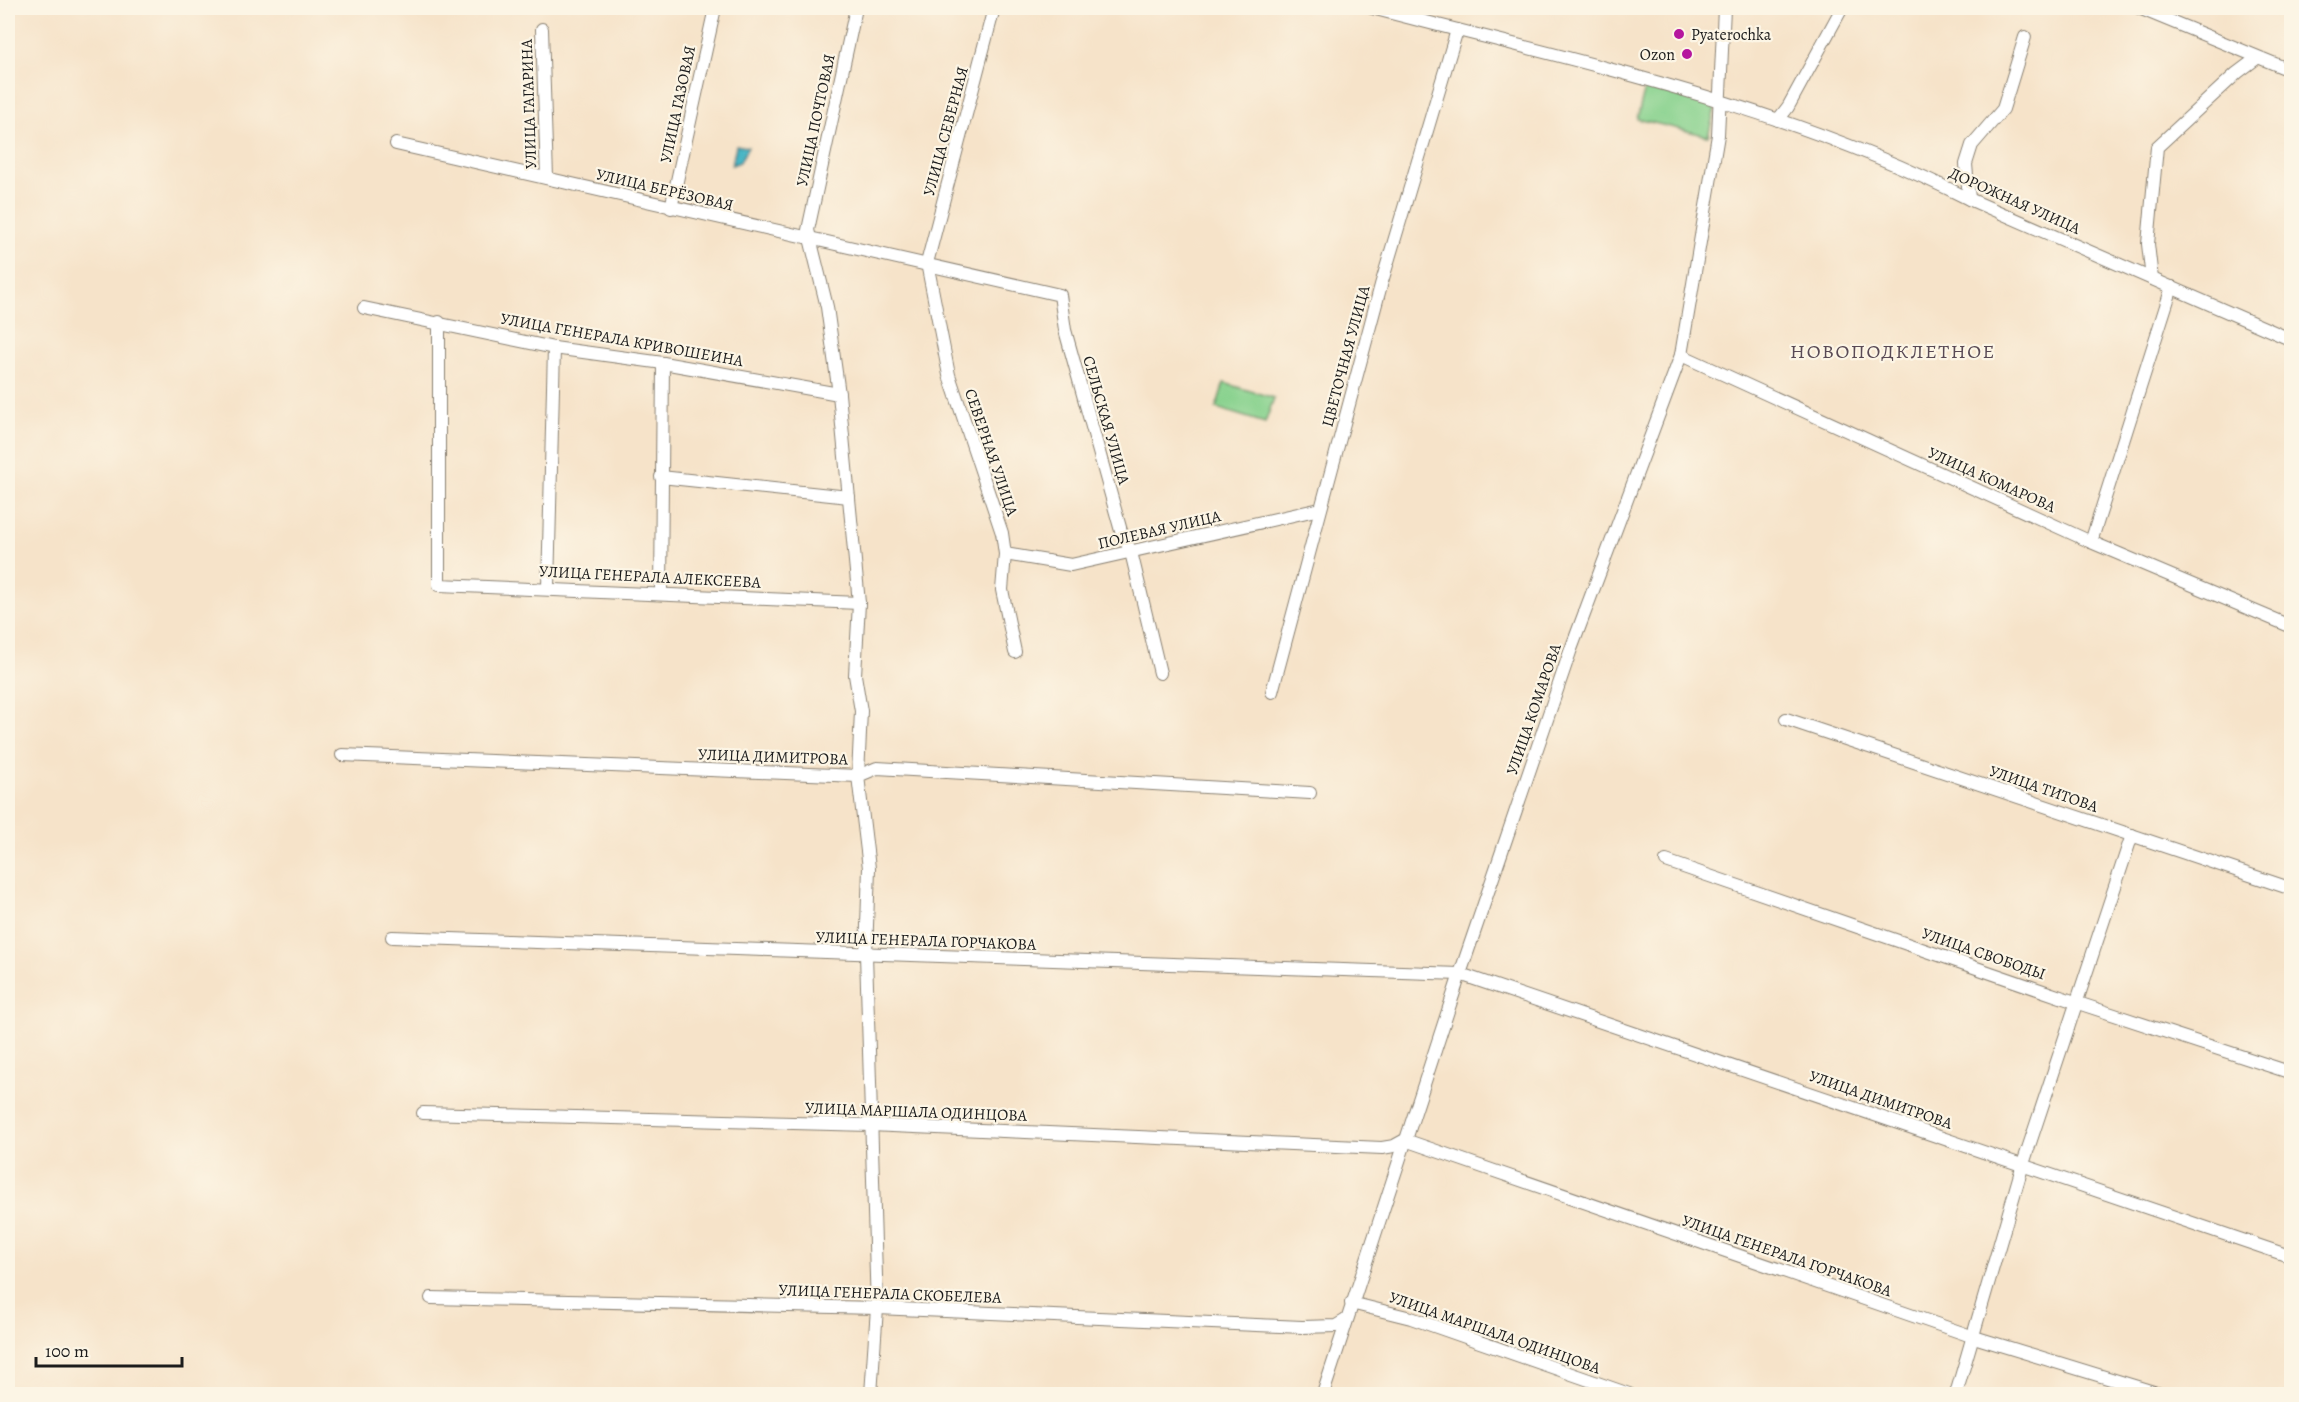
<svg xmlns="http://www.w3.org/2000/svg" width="2299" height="1402" viewBox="0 0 2299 1402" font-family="Alegreya,serif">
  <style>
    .green { fill: #88d28e; stroke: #527755; stroke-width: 1.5 }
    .water { fill: #4ab6c5; stroke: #336970; stroke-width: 1.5 }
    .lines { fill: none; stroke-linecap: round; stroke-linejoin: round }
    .minor-casing { stroke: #898072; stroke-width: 14 }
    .minor { stroke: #fff; stroke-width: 12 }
    .poi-dot { fill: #b5179e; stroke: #fcf5e5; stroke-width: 2 }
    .labels { text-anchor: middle; stroke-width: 4.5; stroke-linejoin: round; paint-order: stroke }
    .poi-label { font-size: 16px; fill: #1c1c1c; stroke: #fcf5e5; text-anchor: start }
    .street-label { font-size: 16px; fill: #1c1c1c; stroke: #fcf5e5 }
    .quarter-label { font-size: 20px; letter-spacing: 1.5px; fill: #594a55; stroke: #fcf5e5 }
  </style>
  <rect width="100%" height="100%" fill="#fcf5e5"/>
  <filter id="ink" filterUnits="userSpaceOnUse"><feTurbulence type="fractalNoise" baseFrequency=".0167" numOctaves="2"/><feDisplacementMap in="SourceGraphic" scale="12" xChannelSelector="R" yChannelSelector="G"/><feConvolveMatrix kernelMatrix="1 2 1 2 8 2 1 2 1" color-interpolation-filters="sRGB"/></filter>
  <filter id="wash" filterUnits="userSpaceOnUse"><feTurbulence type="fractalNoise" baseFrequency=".008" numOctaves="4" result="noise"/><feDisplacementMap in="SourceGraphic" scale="24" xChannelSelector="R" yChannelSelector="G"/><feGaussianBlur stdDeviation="1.35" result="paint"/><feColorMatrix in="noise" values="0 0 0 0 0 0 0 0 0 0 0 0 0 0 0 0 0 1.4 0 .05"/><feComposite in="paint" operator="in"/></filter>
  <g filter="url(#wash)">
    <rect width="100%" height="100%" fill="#f6e3c9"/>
    <g class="green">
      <polygon points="1645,88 1716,105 1708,136 1637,119"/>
      <polygon points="1224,383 1274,398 1265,423 1216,408"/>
    </g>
    <polygon class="water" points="736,145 748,147 740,162 732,165"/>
  </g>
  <g filter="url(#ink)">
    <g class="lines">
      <defs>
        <g id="minor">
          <polyline points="856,8 808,230 827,307 839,394 859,603 855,675 861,711 858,776 869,868 866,954 877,1308 871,1394"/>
          <polyline points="994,8 927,263 949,375 1002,533 1005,554 1002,590 1015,652"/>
          <path d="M1372,8c202,53 410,96 597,191l323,141"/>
          <polyline points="2139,8 2292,71"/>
          <polyline points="542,29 547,178"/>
          <polyline points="1778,120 1788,107 1842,8"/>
          <polyline points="396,144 1060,295 1065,330 1121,531 1131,552 1160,673"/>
          <polyline points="1969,199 1966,164 1972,145 2003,109 2025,37"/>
          <polyline points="671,208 715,8"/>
          <polyline points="2152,279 2148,244 2157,147 2237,73 2257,58"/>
          <polyline points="364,308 554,348 663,363 839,394"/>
          <polyline points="439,322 439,585 859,603"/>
          <polyline points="1681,355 2091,542 2292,627"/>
          <polyline points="661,477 849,497"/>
          <polyline points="2091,542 2172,287"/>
          <polyline points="1005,554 1071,565 1320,509"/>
          <polyline points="548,588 554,348"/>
          <polyline points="661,592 663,363"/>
          <polyline points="1272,692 1381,285 1457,30"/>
          <polyline points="1786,719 2292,889"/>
          <polyline points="342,755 858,776 877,768 1310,793"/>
          <polyline points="1666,861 2078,1003 2292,1073"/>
          <polyline points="392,937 1460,974 2292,1257"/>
          <polyline points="423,1113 870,1125 1382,1148 1394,1146 1405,1140 1974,1337 2160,1394"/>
          <polyline points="431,1298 877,1308 1302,1327 1336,1326 1346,1320"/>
          <polyline points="1351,1303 1411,1318 1629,1394"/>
          <polyline points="1323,1394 1460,974 1570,652 1681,355 1718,135 1724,8"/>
          <polyline points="1956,1394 2023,1164 2132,835"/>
        </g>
      </defs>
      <use href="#minor" class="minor-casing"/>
      <use href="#minor" class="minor"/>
    </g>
  </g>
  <g class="poi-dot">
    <circle cx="1679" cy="34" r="6"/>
    <circle cx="1687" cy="54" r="6"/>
  </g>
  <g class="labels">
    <g class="poi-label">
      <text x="1691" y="40">Pyaterochka</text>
      <text x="1675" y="60" text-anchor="end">Ozon</text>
    </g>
    <g class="street-label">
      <text transform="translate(528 104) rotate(-92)" y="6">УЛИЦА ГАГАРИНА</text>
      <text transform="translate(677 104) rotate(-78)" y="6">УЛИЦА ГАЗОВАЯ</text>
      <text transform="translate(815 120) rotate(-78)" y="6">УЛИЦА ПОЧТОВАЯ</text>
      <text transform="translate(945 131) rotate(-75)" y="6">УЛИЦА СЕВЕРНАЯ</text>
      <text transform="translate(665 189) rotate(13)" y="6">УЛИЦА БЕРЁЗОВАЯ</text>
      <text transform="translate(2015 200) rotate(24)" y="6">ДОРОЖНАЯ УЛИЦА</text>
      <text transform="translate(622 339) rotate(10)" y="6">УЛИЦА ГЕНЕРАЛА КРИВОШЕИНА</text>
      <text transform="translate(1345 356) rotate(-75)" y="6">ЦВЕТОЧНАЯ УЛИЦА</text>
      <text transform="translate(1107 420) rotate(74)" y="6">СЕЛЬСКАЯ УЛИЦА</text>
      <text transform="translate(992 452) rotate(71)" y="6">СЕВЕРНАЯ УЛИЦА</text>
      <text transform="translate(1992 479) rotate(24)" y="6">УЛИЦА КОМАРОВА</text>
      <text transform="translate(1159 529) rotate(-13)" y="6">ПОЛЕВАЯ УЛИЦА</text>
      <text transform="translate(650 576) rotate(3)" y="6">УЛИЦА ГЕНЕРАЛА АЛЕКСЕЕВА</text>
      <text transform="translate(1533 709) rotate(-71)" y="6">УЛИЦА КОМАРОВА</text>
      <text transform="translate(773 756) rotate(2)" y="6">УЛИЦА ДИМИТРОВА</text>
      <text transform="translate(2044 788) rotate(19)" y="6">УЛИЦА ТИТОВА</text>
      <text transform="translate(926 940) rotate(2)" y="6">УЛИЦА ГЕНЕРАЛА ГОРЧАКОВА</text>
      <text transform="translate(1984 953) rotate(19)" y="6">УЛИЦА СВОБОДЫ</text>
      <text transform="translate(1881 1099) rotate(19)" y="6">УЛИЦА ДИМИТРОВА</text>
      <text transform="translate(916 1111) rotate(2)" y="6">УЛИЦА МАРШАЛА ОДИНЦОВА</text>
      <text transform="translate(1787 1255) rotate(19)" y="6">УЛИЦА ГЕНЕРАЛА ГОРЧАКОВА</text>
      <text transform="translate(890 1293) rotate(2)" y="6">УЛИЦА ГЕНЕРАЛА СКОБЕЛЕВА</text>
      <text transform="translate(1495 1332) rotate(19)" y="6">УЛИЦА МАРШАЛА ОДИНЦОВА</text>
    </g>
    <g class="quarter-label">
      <text x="1893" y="358">НОВОПОДКЛЕТНОЕ</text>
    </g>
  </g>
  <rect width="2299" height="1402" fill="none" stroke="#fcf5e5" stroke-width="30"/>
  <path d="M36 1357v9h146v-9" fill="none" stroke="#1c1c1c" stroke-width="3"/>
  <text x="45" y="1357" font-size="18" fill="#1c1c1c" stroke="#fcf5e5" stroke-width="4.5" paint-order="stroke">100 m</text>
</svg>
